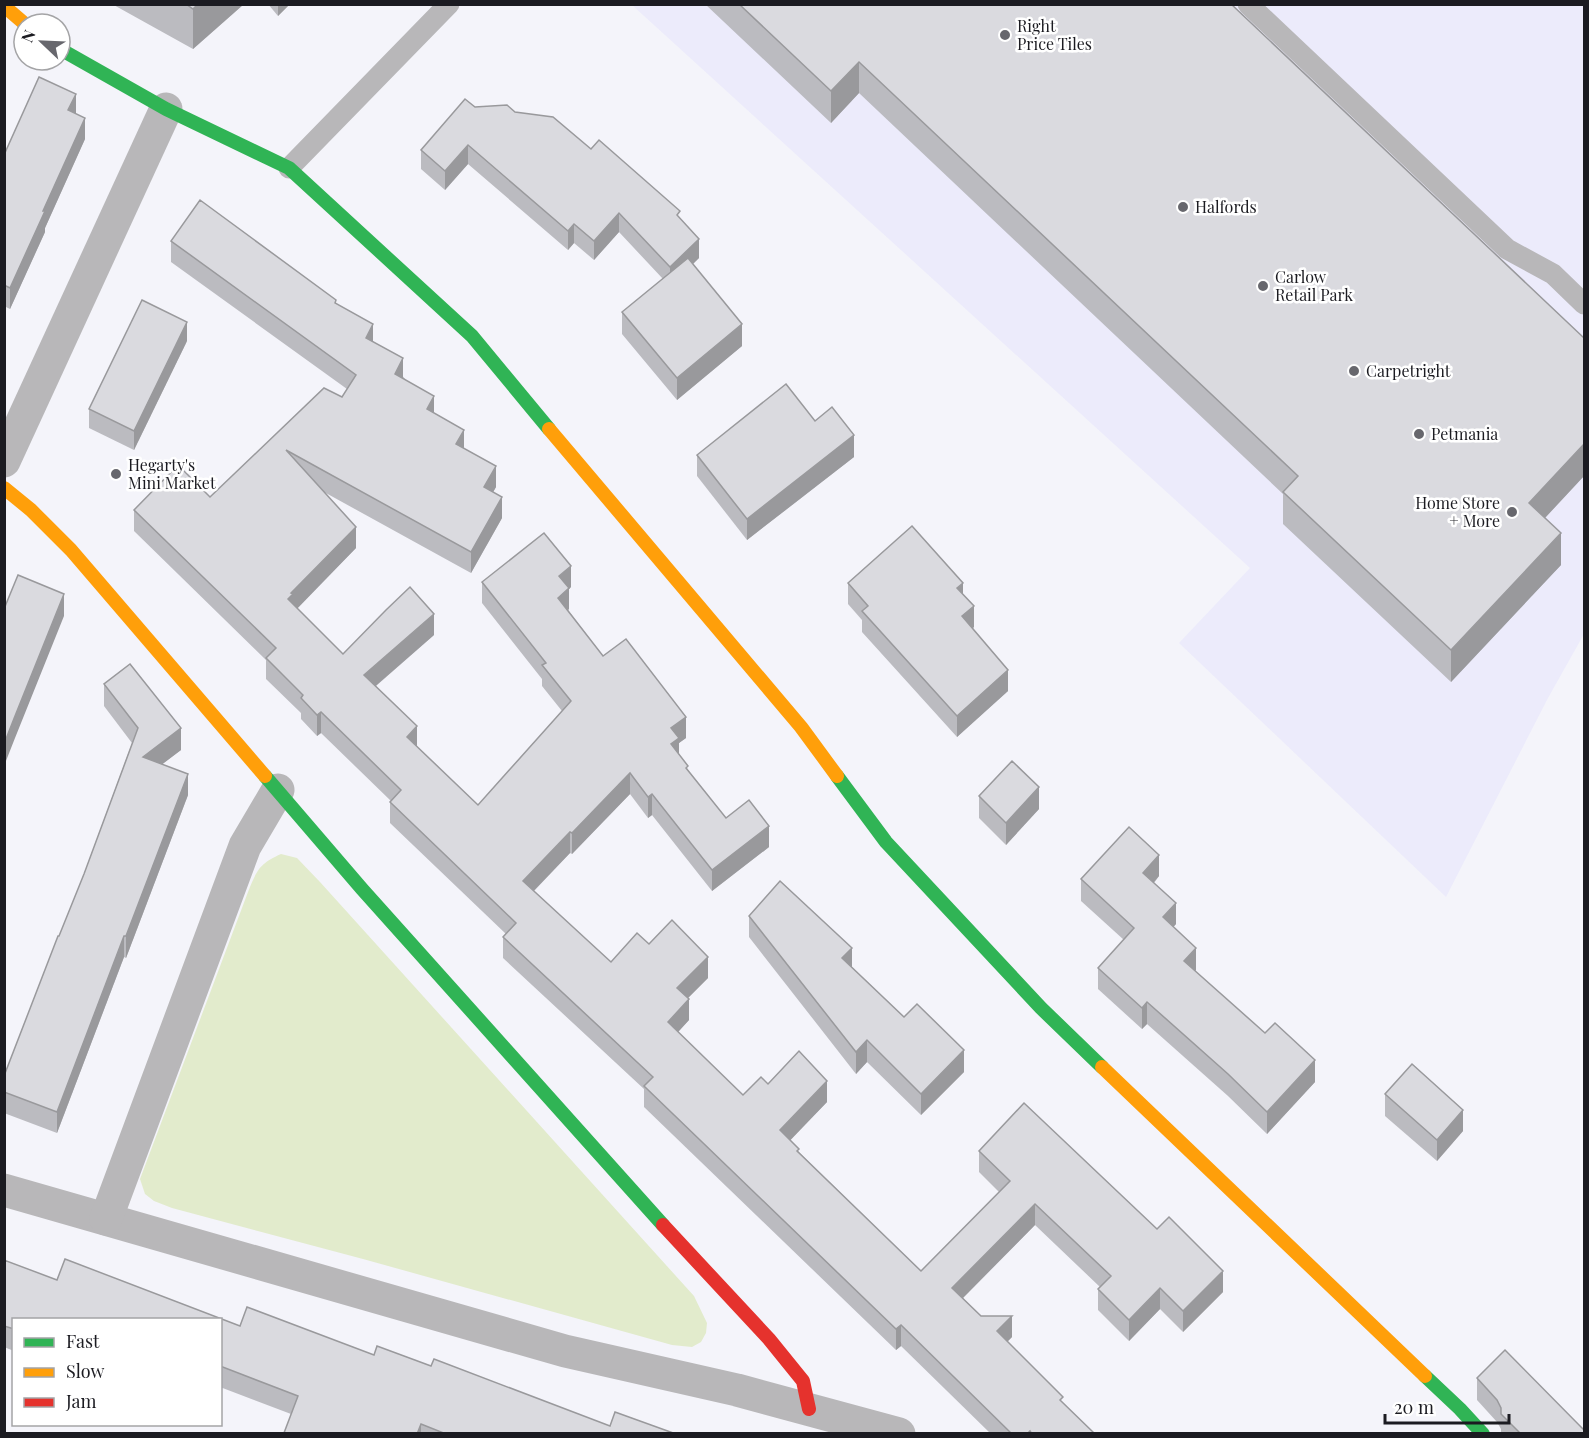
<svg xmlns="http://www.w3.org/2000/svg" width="1589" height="1438" viewBox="0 0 1589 1438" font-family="'Playfair Display',serif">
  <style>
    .built { fill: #ecebfb }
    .green { fill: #e2ebcc }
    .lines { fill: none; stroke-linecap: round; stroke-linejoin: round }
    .lane { stroke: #b8b7b9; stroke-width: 21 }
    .street { stroke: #b8b7b9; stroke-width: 33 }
    .fast { stroke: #30b455; stroke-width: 14 }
    .slow { stroke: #ff9f0a; stroke-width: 14 }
    .jam { stroke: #e5322d; stroke-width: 14 }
    .wall { fill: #bbbbc0 }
    .shaded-wall { fill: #99999c }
    .building { fill: #dadadf; stroke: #99999c; stroke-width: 1.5 }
    .poi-dot { fill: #67676d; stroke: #fff; stroke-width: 2 }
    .labels { text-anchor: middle; stroke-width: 5; stroke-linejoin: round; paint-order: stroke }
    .poi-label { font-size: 16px; fill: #1b1b21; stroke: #fff; text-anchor: start }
  </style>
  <rect width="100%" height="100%" fill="#f4f4fa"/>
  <polygon class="built" points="632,5 1584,5 1584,634 1548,698 1446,897 1179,643 1250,568"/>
  <path class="green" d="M281,854l16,4 23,24 374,414 13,27 -1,10 -5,9 -9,5 -20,-2 -309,-86 -191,-51 -18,-7 -9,-7 -5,-15 108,-287c9,-22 11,-28 33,-38z"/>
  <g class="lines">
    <g class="lane">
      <polyline points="1248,4 1507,249 1553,274 1584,304"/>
      <polyline points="289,168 449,4"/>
    </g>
    <g class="street">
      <polyline points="4,461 166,109"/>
      <polyline points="4,1190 565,1351 737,1390 899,1434"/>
      <polyline points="106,1219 245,846 278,790"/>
    </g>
    <g class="fast">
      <polyline points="60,49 166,109 289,168 472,336 549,429"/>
      <polyline points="265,776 362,889 663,1225"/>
      <polyline points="837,776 886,842 1041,1008 1102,1067"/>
      <polyline points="1425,1376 1460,1409 1483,1434"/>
    </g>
    <g class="slow">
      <polyline points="4,6 25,24"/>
      <polyline points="549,429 801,727 837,776"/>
      <polyline points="4,488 31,510 71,550 265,776"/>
      <polyline points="1102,1067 1425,1376"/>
    </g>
    <polyline class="jam" points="663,1225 769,1339 803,1381 809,1409"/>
  </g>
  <g class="wall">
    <polygon points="112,4 244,4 193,49"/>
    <polygon points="268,4 290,4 278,16"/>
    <polygon points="705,4 1231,4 1584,338 1584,476 1545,518 1561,565 1451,682 1283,524 1283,494 859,93 831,123"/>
    <polygon points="475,107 515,112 591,149 680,219 699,258 693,264 742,346 677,400 622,334 622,312 663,279 619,232 594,260 574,243 568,250 468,164 445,190 421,169 421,150"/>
    <polygon points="76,114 85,139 45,228 45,232 10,309 4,306 4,155"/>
    <polygon points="171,241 336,304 373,341 496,487 493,492 502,518 471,573 324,492 356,548 297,608 343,654 434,635 376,686 417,747 478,805 562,711 542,686 542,679 482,603 482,582 571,587 569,589 569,609 568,610 603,656 686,738 679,743 679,754 688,770 726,818 769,847 712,891 652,815 648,818 630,794 572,854 570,853 534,891 611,962 649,944 708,978 688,998 689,1020 678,1032 743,1095 768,1084 827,1102 790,1140 799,1152 921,1271 999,1192 979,1172 979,1151 1223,1292 1183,1332 1160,1309 1129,1341 1098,1310 1098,1289 1100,1287 1035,1225 963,1298 981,1316 1012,1337 1007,1342 1063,1403 1095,1434 991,1434 901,1346 896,1350 644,1107 644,1089 503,958 503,937 506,934 390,823 390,802 391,801 321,733 317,736 301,719 301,713 266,679 266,660 134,531 134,510 210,497 342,397 347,389 171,262"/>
    <polygon points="187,341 134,450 89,428 89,409"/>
    <polygon points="815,421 854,457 747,540 697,476 697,455"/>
    <polygon points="848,583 963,595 974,627 973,628 1008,691 957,737 862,632 862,620 848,604"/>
    <polygon points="104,684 181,750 162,764 188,795 126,958 124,957 57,1133 4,1113 4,1076 84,874 132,743 104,706"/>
    <polygon points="979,796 1039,809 1006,845 979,818"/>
    <polygon points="1159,876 1154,883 1176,924 1173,927 1196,970 1195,971 1315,1082 1267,1134 1228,1096 1147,1024 1142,1029 1098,989 1098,968 1124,940 1081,901 1081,879"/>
    <polygon points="749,916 852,967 904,1017 964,1072 921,1115 867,1062 856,1074 749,937"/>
    <polygon points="1385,1094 1463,1131 1437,1161 1385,1116"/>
    <polygon points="65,1259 240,1326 247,1307 374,1355 377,1346 431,1366 434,1359 610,1426 615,1412 676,1434 284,1434 291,1414 220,1387 220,1320 14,1320 14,1351 4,1347 4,1260 57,1280"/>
    <polygon points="1477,1378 1584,1434 1501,1434 1501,1429 1497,1422 1477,1400"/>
  </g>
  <g class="shaded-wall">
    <polygon points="198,4 244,4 193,49 193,9"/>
    <polygon points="278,4 290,4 278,16"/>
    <polygon points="859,62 859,93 831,123 831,91"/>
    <polygon points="76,94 76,115 68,110"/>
    <polygon points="85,118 85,139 45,228 45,232 10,309 10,288 43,211"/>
    <polygon points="468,145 468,164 445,190 445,171"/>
    <polygon points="619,213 619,232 594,260 594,241"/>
    <polygon points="574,224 574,243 568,250 568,231"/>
    <polygon points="699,239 699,258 670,286 670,267"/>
    <polygon points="187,322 187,341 134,450 134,431"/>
    <polygon points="373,324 373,345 366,338"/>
    <polygon points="742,324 742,346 677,400 677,378"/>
    <polygon points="403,358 403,379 395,374"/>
    <polygon points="434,396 434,417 427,409"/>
    <polygon points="464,430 464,451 456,444"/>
    <polygon points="854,435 854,457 747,540 747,519"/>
    <polygon points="1584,444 1584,476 1529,535 1529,503"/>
    <polygon points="496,466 496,487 484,508 484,487"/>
    <polygon points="502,497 502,518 471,573 471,552"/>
    <polygon points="356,527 356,548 293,613 288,599 291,593"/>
    <polygon points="1561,533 1561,565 1451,682 1451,650"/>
    <polygon points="571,566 571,587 569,589 569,609 558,619 559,576"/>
    <polygon points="963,583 963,604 957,588"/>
    <polygon points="64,594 64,616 15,738 4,766 4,744 15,716"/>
    <polygon points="974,606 974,627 962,637 962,616"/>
    <polygon points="434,614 434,635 364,696 364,675"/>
    <polygon points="1008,670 1008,691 957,737 957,716"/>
    <polygon points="321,712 321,733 317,736 317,715"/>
    <polygon points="686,717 686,738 679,743 679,759 671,765 671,728"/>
    <polygon points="417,726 417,747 407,737"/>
    <polygon points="181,728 181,750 143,779 143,757"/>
    <polygon points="630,773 630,794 572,854 572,833"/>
    <polygon points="188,774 188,795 126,958 126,936"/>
    <polygon points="1039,787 1039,809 1006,845 1006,823"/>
    <polygon points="652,794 652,815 648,818 648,797"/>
    <polygon points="769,826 769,847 712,891 712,870"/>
    <polygon points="570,832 570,853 523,902 523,881"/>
    <polygon points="1159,855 1159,876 1143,895 1143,873"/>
    <polygon points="1176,903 1176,924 1163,939 1163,917"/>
    <polygon points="124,936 124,957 57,1133 57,1112"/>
    <polygon points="852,948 852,969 842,958"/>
    <polygon points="1196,948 1196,970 1184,983 1184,961"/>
    <polygon points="708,957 708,978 677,1009 677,988"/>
    <polygon points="689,999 689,1020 668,1043 668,1022"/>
    <polygon points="1147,1002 1147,1024 1142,1029 1142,1008"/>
    <polygon points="867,1040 867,1062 856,1074 856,1052"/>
    <polygon points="964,1050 964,1072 921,1115 921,1094"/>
    <polygon points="1315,1060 1315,1082 1267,1134 1267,1112"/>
    <polygon points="827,1081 827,1102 780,1151 780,1130"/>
    <polygon points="1463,1110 1463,1131 1437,1161 1437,1140"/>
    <polygon points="1035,1204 1035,1225 952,1309 952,1288"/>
    <polygon points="1223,1271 1223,1292 1183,1332 1183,1311"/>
    <polygon points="1160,1288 1160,1309 1129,1341 1129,1320"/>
    <polygon points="1012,1316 1012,1337 997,1352 997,1331"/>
    <polygon points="901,1325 901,1346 896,1350 896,1329"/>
    <polygon points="421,1424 421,1434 417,1434"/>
  </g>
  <g class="building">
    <polygon points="186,4 198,4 193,9"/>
    <polygon points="739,4 1231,4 1584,338 1584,444 1529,503 1561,533 1451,650 1283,492 1298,476 859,62 831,91"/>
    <polygon points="39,77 76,94 68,110 85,118 43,211 45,211 10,288 4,285 4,155"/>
    <polygon points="465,99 475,107 507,105 515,112 553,117 591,149 599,140 680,211 677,215 699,239 670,267 619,213 594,241 574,224 568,231 468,145 445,171 421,150"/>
    <polygon points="200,200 336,300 335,303 373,324 366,338 403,358 395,374 434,396 427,409 464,430 456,444 496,466 484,487 502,497 471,552 286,450 356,527 291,593 293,594 288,599 343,654 386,610 410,587 434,614 364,675 417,726 407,737 478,805 571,701 542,665 546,663 482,582 544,533 571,566 559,576 569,588 558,598 603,656 626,639 686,717 671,728 679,738 671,744 688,766 686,768 726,818 749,800 769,826 712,870 652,794 648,797 630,773 572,833 570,832 523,881 611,962 637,933 649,944 672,920 708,957 677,988 689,999 668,1022 743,1095 761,1077 768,1084 799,1051 827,1081 780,1130 799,1149 797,1151 921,1271 1010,1181 979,1151 1024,1103 1157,1229 1169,1217 1223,1271 1183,1311 1160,1288 1129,1320 1098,1289 1111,1276 1035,1204 952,1288 981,1316 1012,1316 997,1331 1063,1397 1060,1400 1095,1434 1032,1434 1030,1431 1027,1434 1012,1434 901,1325 896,1329 644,1086 653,1077 503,937 516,923 390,802 401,790 321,712 317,715 301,698 303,695 266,658 276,648 134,510 178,465 210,497 324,388 342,397 356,375 171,241"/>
    <polygon points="688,258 742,324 677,378 622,312"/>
    <polygon points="142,300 187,322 134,431 89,409"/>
    <polygon points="786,384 815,421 832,407 854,435 747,519 697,455"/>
    <polygon points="912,526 963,583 957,588 974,606 962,616 1008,670 957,716 862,611 868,606 848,583"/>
    <polygon points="18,575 64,594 15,716 4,744 4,609"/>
    <polygon points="130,664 181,728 143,757 188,774 126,936 124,936 57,1112 4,1092 4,1076 58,936 59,936 84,874 138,728 104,684"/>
    <polygon points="1012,761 1039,787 1006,823 979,796"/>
    <polygon points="1129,827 1159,855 1143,873 1176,903 1163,917 1196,948 1184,961 1265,1033 1275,1023 1315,1060 1267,1112 1228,1074 1147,1002 1142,1008 1098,968 1134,928 1081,879"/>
    <polygon points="780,881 852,948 842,958 904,1017 917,1004 964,1050 921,1094 867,1040 856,1052 749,916"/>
    <polygon points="1412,1064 1463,1110 1437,1140 1385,1094"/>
    <polygon points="65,1259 240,1326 247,1307 374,1355 377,1346 431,1366 434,1359 610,1426 615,1412 676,1434 446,1434 421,1424 417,1434 286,1434 284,1433 298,1396 220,1366 220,1320 14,1320 14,1329 4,1326 4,1260 57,1280"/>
    <polygon points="1505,1350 1584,1430 1584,1434 1521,1434 1501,1414 1501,1408 1497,1400 1477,1378"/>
  </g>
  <g class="poi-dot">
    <circle cx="1005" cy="35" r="6"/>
    <circle cx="1183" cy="207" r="6"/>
    <circle cx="1263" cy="286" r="6"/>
    <circle cx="1354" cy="371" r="6"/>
    <circle cx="1419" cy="434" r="6"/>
    <circle cx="116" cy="474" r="6"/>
    <circle cx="1512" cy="512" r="6"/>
  </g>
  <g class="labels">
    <g class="poi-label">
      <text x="1017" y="32">Right<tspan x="1017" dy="18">Price Tiles</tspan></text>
      <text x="1195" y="213">Halfords</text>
      <text x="1275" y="283">Carlow<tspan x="1275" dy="18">Retail Park</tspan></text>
      <text x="1366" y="377">Carpetright</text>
      <text x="1431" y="440">Petmania</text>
      <text x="128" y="471">Hegarty's<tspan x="128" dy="18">Mini Market</tspan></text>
      <text x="1500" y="509" text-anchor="end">Home Store<tspan x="1500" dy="18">+ More</tspan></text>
    </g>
  </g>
  <rect width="1589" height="1438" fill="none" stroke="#1b1b21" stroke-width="12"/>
  <rect x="12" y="1318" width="210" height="108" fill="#ffffff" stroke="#a4a4a6" stroke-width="1.5"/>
  <rect x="24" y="1338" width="30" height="9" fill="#30b455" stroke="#a4a4a6" stroke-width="1.5"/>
  <text x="66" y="1348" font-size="18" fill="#1b1b21">Fast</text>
  <rect x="24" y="1368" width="30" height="9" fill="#ff9f0a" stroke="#a4a4a6" stroke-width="1.5"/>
  <text x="66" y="1378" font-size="18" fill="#1b1b21">Slow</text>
  <rect x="24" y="1398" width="30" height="9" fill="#e5322d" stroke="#a4a4a6" stroke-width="1.5"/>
  <text x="66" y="1408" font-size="18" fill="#1b1b21">Jam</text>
  <g transform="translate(42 42) rotate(293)"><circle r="28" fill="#ffffff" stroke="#a4a4a6" stroke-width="1.5"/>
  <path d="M0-4.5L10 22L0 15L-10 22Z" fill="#67676d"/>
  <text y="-9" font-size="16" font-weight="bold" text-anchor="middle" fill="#1b1b21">N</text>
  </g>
  <path d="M1385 1414v9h124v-9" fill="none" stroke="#1b1b21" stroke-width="3"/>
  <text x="1394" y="1414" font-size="18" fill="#1b1b21" stroke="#ffffff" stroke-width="4.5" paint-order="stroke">20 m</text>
</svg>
